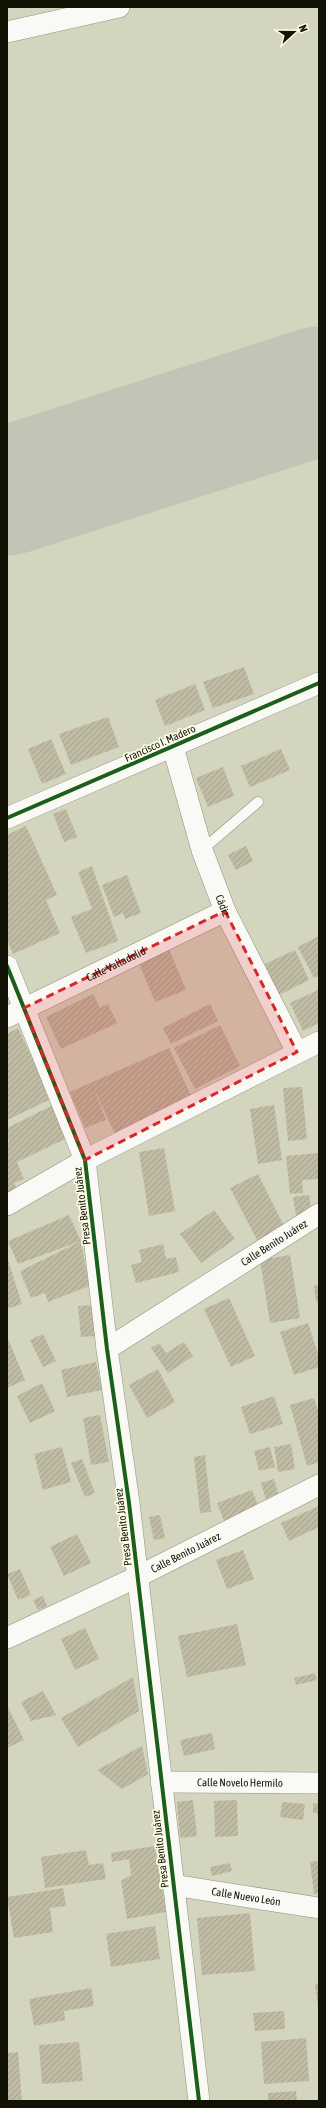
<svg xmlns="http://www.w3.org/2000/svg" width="326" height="2108" viewBox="0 0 326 2108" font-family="'Asap Condensed',sans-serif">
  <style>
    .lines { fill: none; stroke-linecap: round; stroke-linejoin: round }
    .runway { stroke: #c3c4b5; stroke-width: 129 }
    .building { fill: url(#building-hatch) }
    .service-casing { stroke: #919180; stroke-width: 11 }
    .minor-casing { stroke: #919180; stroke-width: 22 }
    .service { stroke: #f9f9f5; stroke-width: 10 }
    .minor { stroke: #f9f9f5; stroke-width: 21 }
    .cycleway-casing { stroke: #fdfde9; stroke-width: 6 }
    .cycleway { stroke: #1b5e20; stroke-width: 4 }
    .marked { fill: #d62828; fill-opacity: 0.2; stroke: #d62828; stroke-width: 3; stroke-dasharray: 8 5; stroke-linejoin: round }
    .labels { text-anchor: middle; stroke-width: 3.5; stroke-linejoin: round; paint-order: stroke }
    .street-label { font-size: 11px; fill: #131305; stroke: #fdfde9 }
  </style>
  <defs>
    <pattern id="building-hatch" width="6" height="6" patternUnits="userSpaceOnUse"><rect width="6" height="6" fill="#c0bba4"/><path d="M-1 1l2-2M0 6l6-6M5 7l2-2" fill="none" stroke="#a4a08c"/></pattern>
  </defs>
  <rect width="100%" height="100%" fill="#d4d5be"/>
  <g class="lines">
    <polyline class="runway" points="7,491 319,391"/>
  </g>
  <g class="building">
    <polygon points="244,667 254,694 213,708 203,682"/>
    <polygon points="195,684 205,710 165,726 155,700"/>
    <polygon points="108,717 119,747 71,765 59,734"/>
    <polygon points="51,739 66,774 42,784 28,749"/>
    <polygon points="281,749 290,770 250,787 241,766"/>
    <polygon points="223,767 234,796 208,807 196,778"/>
    <polygon points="66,809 77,837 64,842 53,814"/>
    <polygon points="26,826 57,895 46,900 60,933 13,954 7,940 7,835"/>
    <polygon points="246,846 253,861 236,870 228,855"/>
    <polygon points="92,866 118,941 86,953 71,917 92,909 78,872"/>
    <polygon points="127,875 141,913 125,919 123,913 114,917 102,885"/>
    <polygon points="319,936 319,976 314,978 298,947"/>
    <polygon points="169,949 186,990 155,1002 138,961"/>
    <polygon points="295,950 309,980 279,995 265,964"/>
    <polygon points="318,990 319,1023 303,1031 290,1003"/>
    <polygon points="93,994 100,1008 108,1004 117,1023 61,1049 46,1017"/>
    <polygon points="210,1004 218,1021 171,1044 163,1028"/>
    <polygon points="220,1025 240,1066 195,1089 174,1048"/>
    <polygon points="18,1028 51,1099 7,1120 7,1034"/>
    <polygon points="169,1048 193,1100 116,1136 94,1089 106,1120 85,1128 70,1092"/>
    <polygon points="302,1087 307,1139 288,1141 283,1088"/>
    <polygon points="53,1105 67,1138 17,1162 24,1179 14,1183 17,1189 7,1194 7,1144 9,1143 7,1128"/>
    <polygon points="274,1105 282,1160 258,1164 250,1109"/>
    <polygon points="164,1148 175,1211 149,1216 139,1152"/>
    <polygon points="319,1153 319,1179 302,1180 303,1193 290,1194 286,1156"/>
    <polygon points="258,1174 286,1230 259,1244 230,1188"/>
    <polygon points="309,1195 312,1214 296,1216 293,1197"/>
    <polygon points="214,1210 235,1239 201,1263 180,1234"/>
    <polygon points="69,1215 81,1241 18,1264 8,1241"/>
    <polygon points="81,1241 89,1286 48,1302 45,1293 31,1298 20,1271"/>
    <polygon points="163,1244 166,1259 176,1257 179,1272 136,1283 131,1265 142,1262 139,1250"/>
    <polygon points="290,1255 300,1318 270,1323 260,1260"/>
    <polygon points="7,1257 22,1304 7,1309"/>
    <polygon points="319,1285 319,1302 316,1302 314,1286"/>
    <polygon points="229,1298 255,1356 231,1367 204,1309"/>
    <polygon points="92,1305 95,1336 81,1337 78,1306"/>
    <polygon points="308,1323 319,1357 319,1367 294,1375 280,1332"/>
    <polygon points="43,1334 56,1361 43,1367 30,1340"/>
    <polygon points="7,1341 9,1341 25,1380 7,1388"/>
    <polygon points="184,1342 193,1356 168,1373 151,1348 159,1343 166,1353"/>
    <polygon points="96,1362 102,1390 67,1397 61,1370"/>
    <polygon points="158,1369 175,1402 147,1418 129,1385"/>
    <polygon points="42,1383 55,1411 30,1423 17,1396"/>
    <polygon points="274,1396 283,1424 250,1434 241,1407"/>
    <polygon points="314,1398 319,1414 319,1462 307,1466 290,1405"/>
    <polygon points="100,1415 109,1462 91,1465 83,1418"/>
    <polygon points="291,1444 295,1469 278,1472 274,1447"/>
    <polygon points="62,1447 71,1482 43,1490 34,1454"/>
    <polygon points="270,1447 275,1467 259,1471 254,1451"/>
    <polygon points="205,1455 211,1512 200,1513 194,1457"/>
    <polygon points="82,1459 95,1493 85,1497 71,1463"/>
    <polygon points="274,1479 279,1497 266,1500 261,1483"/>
    <polygon points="252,1490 259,1508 224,1521 217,1503"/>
    <polygon points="319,1506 319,1527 289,1541 281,1523"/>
    <polygon points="160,1515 165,1538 154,1540 149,1517"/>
    <polygon points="77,1534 91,1563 64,1576 50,1547"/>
    <polygon points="243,1550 254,1579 227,1589 216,1560"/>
    <polygon points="20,1569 31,1595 18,1600 7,1574"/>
    <polygon points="43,1596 47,1606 38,1610 33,1600"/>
    <polygon points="237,1624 246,1665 187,1677 178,1636"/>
    <polygon points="85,1628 99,1659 75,1670 61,1639"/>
    <polygon points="315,1673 317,1680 296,1685 294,1678"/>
    <polygon points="133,1677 139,1711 78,1747 61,1718"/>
    <polygon points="43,1691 56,1715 31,1721 21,1702"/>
    <polygon points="7,1705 24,1740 7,1748"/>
    <polygon points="212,1733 215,1749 184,1756 180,1740"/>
    <polygon points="142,1746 148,1774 122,1789 97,1770"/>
    <polygon points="193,1800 197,1836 180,1838 177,1802"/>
    <polygon points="237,1800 238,1836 215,1837 214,1801"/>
    <polygon points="282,1802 305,1804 303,1820 280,1817"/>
    <polygon points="319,1803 319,1813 313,1813 313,1804"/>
    <polygon points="155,1846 166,1912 127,1919 121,1881 131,1875 129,1859 112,1862 111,1853"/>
    <polygon points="86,1850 89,1865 103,1863 106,1879 45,1888 41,1857"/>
    <polygon points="319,1861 319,1893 314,1894 310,1862"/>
    <polygon points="230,1863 232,1871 212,1876 210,1867"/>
    <polygon points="63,1888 66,1906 50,1908 53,1932 14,1938 7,1897"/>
    <polygon points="250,1913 255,1971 202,1975 197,1918"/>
    <polygon points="155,1926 160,1959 111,1967 106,1934"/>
    <polygon points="319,1983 319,2007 318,2008 315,1984"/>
    <polygon points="91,1988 94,2006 64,2011 65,2020 34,2026 29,1999"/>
    <polygon points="284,2011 285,2029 255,2031 253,2013"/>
    <polygon points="306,2038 309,2081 264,2084 261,2042"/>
    <polygon points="79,2042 83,2081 42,2084 39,2045"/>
    <polygon points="18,2052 22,2101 7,2101 7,2053"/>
    <polygon points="296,2091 297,2101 268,2101 268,2093"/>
  </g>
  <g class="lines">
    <defs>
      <polyline id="service" points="202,850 258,802"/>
      <g id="minor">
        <polyline points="7,32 119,7"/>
        <path id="s1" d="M173,747l29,103 23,61 72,141"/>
        <polyline points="7,818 319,683"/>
        <polyline points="7,966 85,1160 107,1349 129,1503 199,2101"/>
        <path id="s2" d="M7,1017l218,-106"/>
        <polyline points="7,1205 85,1160 319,1042"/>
        <path id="s3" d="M107,1349l212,-135"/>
        <path id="s4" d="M7,1638l130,-61 182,-92"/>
        <path id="s5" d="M161,1782l158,1"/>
        <path id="s6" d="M173,1885l146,23"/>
      </g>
    </defs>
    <use href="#service" class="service-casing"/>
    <use href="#minor" class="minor-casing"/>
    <use href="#service" class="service"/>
    <use href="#minor" class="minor"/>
    <defs>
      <g id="cycleway">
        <polyline points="7,818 319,683"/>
        <polyline points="7,966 85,1160 107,1349 129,1503 199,2101"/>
      </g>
    </defs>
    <use href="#cycleway" class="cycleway-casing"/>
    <use href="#cycleway" class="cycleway"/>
  </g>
  <path class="marked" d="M225,911l72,141 -212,108 -61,-152z"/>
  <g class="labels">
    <g class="street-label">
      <text transform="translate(160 743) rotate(-24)" y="4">Francisco I. Madero</text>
      <text dy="4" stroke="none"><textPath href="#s1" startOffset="166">Cádiz</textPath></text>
      <text dy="4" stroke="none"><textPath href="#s2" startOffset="121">Calle Valladolid</textPath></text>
      <text transform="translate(82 1206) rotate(-97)" y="4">Presa Benito Juárez</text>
      <text dy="4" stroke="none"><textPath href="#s3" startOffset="198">Calle Benito Juárez</textPath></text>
      <text transform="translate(123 1527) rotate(-97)" y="4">Presa Benito Juárez</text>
      <text dy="4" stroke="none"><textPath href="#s4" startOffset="198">Calle Benito Juárez</textPath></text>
      <text dy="4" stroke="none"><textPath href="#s5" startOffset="79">Calle Novelo Hermilo</textPath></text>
      <text transform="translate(160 1849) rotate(-97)" y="4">Presa Benito Juárez</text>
      <text dy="4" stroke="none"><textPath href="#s6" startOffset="74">Calle Nuevo León</textPath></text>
    </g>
  </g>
  <rect width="326" height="2108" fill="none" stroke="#131305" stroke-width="16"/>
  <g transform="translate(294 32) rotate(69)" stroke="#fdfde9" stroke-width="3" paint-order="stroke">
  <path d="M0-3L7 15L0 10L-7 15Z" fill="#131305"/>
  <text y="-6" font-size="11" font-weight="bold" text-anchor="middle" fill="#131305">N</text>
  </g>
</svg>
